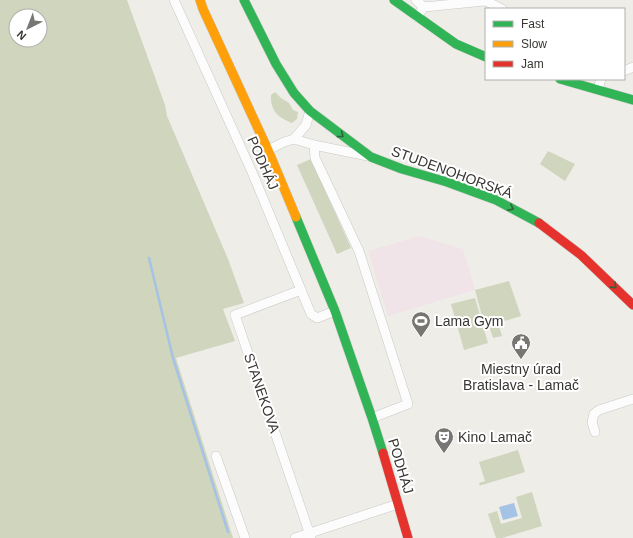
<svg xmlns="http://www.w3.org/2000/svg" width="633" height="538" viewBox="0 0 633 538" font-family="Helvetica,sans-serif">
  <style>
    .education { fill: #f1e4e9 }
    .green { fill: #d0d5bd; fill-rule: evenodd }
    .water { fill: #a5c3e4 }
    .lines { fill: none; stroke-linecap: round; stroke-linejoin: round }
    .stream { stroke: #a5c3e4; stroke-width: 2.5 }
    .street-casing { stroke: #c9c9c5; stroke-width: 10 }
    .fast-casing { stroke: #c9c9c5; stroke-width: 10 }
    .slow-casing { stroke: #c9c9c5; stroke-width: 10 }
    .jam-casing { stroke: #c9c9c5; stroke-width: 10 }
    .street { stroke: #fcfcfc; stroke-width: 9 }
    .fast { stroke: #30b455; stroke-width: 9 }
    .slow { stroke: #ff9f0a; stroke-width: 9 }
    .jam { stroke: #e5322d; stroke-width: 9 }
    .oneway { stroke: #35623e }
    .labels { text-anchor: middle; stroke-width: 4; stroke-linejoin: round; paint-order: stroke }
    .street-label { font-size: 14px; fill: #383632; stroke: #fff }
    .poi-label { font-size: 14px; fill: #383632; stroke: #fff; text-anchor: start }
  </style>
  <rect width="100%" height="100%" fill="#eeede8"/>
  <polygon class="education" points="419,236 463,249 475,290 388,316 368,251"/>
  <g class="green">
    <path d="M0,0h127l38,105 2,11 61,143 16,44 -21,6 12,32 -59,17 57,180h-233zM16,16h24v24h-24z"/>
    <path d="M275,92l6,6 8,5 4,7 5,2 -1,7 -5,4c-13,-5 -22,-12 -21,-28z"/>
    <polygon points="548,151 575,164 565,181 540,164"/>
    <polygon points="311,159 351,248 337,254 297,165"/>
    <polygon points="509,281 521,316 498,323 502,336 493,338 489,326 485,327 475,290"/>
    <polygon points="475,298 488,343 464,350 451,304"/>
    <polygon points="518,450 525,472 482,485 481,485 480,486 479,483 485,481 479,462"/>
    <polygon points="532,492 542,526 502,538 496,538 488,514 497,511 501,524 522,518 516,497"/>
  </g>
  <polygon class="water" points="514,503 518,516 503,520 499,507"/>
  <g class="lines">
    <polyline class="stream" points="149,258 173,358 228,532"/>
    <defs>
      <g id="street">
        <polyline points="174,0 252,172 311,314 317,318 335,311"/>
        <polyline points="416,0 424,7"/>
        <polyline points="484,0 502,9"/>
        <polyline points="417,17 424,7 484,1"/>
        <polyline points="624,71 633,67"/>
        <polyline points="598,89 601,79"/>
        <polyline points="294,139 314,145 368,156"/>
        <polyline points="314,145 315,158 359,251 408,404 372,418"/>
        <polyline points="268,150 284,142 294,139 306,125 310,111"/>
        <polyline points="301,290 235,315 311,538"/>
        <polyline points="595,432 592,422 594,414 599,410 633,399"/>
        <polyline points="216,456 245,538"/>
        <polyline points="295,538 398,504"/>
      </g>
      <g id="fast">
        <polyline points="244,0 276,64 294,93 310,111 371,157 402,169 447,182 496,200 539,223"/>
        <polyline points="394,0 456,44 486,57"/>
        <polyline points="560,79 633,100"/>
        <polyline points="296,217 335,311 372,418 383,453"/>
      </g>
      <polyline id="slow" points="200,0 203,9 268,150 296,217"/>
      <g id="jam">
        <polyline points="539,223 581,255 633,305"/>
        <polyline points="383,453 408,538"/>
      </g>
    </defs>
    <use href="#street" class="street-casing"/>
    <use href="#fast" class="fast-casing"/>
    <use href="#slow" class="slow-casing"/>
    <use href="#jam" class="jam-casing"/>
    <use href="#street" class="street"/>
    <use href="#fast" class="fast"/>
    <use href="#slow" class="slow"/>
    <use href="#jam" class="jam"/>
  </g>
  <defs><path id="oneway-chevron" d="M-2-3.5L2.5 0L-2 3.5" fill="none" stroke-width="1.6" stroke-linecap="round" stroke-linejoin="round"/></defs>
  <g class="oneway">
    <use href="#oneway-chevron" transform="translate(341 135) rotate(37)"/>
    <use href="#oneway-chevron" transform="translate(511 208) rotate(27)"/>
    <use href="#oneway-chevron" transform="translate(614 286) rotate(44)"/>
  </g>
  <defs>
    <symbol id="stadium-pin" viewBox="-11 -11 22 30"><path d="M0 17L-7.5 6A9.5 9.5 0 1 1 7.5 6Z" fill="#787672" stroke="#fff"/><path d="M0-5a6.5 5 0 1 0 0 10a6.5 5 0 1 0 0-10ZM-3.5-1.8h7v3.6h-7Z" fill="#fff"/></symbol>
    <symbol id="civic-pin" viewBox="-11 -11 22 30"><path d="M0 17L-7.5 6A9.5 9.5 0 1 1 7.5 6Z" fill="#787672" stroke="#fff"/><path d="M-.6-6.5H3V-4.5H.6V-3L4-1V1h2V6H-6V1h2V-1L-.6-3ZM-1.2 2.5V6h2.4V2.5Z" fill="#fff"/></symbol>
    <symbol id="theatre-pin" viewBox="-11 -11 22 30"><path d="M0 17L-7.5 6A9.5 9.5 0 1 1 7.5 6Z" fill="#787672" stroke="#fff"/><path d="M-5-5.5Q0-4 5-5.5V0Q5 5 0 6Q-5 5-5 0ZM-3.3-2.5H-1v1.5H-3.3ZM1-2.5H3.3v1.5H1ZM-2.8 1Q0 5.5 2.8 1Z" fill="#fff"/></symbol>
  </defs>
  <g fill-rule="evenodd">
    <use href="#stadium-pin" x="410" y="310" width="22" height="30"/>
    <use href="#civic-pin" x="510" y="332" width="22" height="30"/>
    <use href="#theatre-pin" x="433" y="426" width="22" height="30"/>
  </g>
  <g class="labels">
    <g class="street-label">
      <text transform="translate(263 163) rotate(66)" y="5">PODHÁJ</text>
      <text transform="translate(452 172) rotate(20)" y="5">STUDENOHORSKÁ</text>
      <text transform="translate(262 393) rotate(71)" y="5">STANEKOVA</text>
      <text transform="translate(401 466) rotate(73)" y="5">PODHÁJ</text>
    </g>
    <g class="poi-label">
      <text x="435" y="326">Lama Gym</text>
      <text x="521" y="374" text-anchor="middle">Miestny úrad<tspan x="521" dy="16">Bratislava - Lamač</tspan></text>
      <text x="458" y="442">Kino Lamač</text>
    </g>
  </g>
  <rect x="485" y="8" width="140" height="72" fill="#ffffff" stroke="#afafad"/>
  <rect x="493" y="21" width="20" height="6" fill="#30b455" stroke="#afafad"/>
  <text x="521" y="28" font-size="12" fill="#383632">Fast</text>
  <rect x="493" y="41" width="20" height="6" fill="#ff9f0a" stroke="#afafad"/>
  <text x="521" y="48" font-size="12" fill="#383632">Slow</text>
  <rect x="493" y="61" width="20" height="6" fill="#e5322d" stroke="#afafad"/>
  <text x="521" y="68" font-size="12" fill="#383632">Jam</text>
  <g transform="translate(28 28) rotate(222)"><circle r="19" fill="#ffffff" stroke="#afafad"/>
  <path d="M0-3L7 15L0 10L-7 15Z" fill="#787672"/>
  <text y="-6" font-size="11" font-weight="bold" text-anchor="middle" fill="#383632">N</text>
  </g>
</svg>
